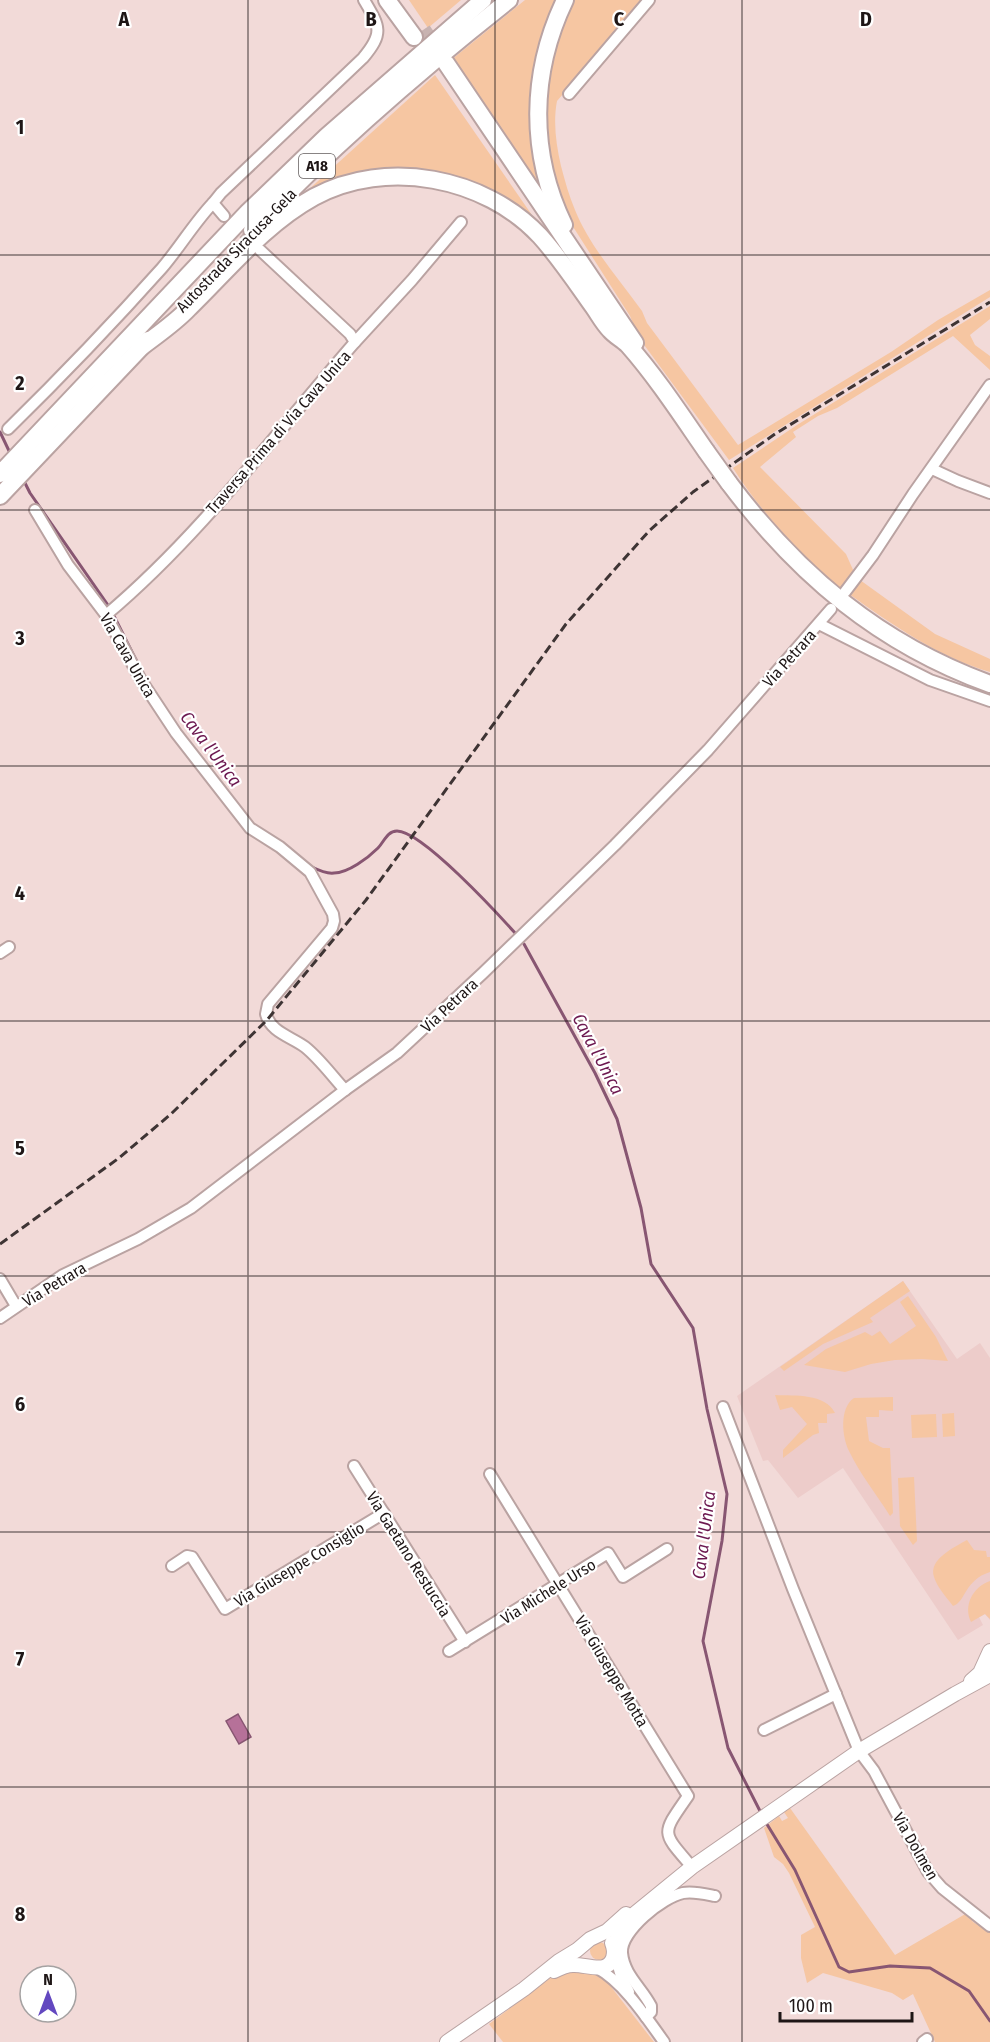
<svg xmlns="http://www.w3.org/2000/svg" width="990" height="2042" viewBox="0 0 990 2042" font-family="'Fira Sans Condensed',sans-serif">
  <style>
    .built { fill: #edccca }
    .green { fill: #f6c6a2 }
    .water { fill: #b67199; stroke: #885672; stroke-width: 1.5 }
    .lines { fill: none; stroke-linecap: round; stroke-linejoin: round }
    .stream { stroke: #885672; stroke-width: 3 }
    .minor-tunnel { stroke: #c8b3b1; stroke-width: 10; stroke-dasharray: 10 5; stroke-linecap: butt }
    .highway-tunnel { stroke: #c8b3b1; stroke-width: 16; stroke-dasharray: 16 8; stroke-linecap: butt }
    .minor-casing { stroke: #baa3a2; stroke-width: 14 }
    .major-casing { stroke: #baa3a2; stroke-width: 16 }
    .highway-casing { stroke: #baa3a2; stroke-width: 20 }
    .minor { stroke: #fff; stroke-width: 10 }
    .major { stroke: #fff; stroke-width: 14 }
    .highway { stroke: #fff; stroke-width: 16 }
    .rail { stroke: #3e3434; stroke-width: 3; stroke-dasharray: 9 4.5; stroke-linecap: butt }
    .highway-bridge-casing { stroke: #baa3a2; stroke-width: 20; stroke-linecap: butt }
    .highway-bridge { stroke: #fff; stroke-width: 16 }
    .grid { fill: none; stroke: #1e1616; stroke-width: 1.5; stroke-opacity: 0.55 }
    .labels { text-anchor: middle; stroke-width: 4.5; stroke-linejoin: round; paint-order: stroke }
    .shield { fill: #fff; stroke: #625c5c; stroke-width: 1.5 }
    .shield-label { font-size: 15px; font-weight: bold; fill: #1e1616 }
    .street-label { font-size: 16px; fill: #1e1616; stroke: #fff }
    .water-label { font-size: 18px; font-style: italic; fill: #6c1850; stroke: #fff }
    .grid-label { font-size: 20px; text-anchor: middle; font-weight: bold; fill: #1e1616; stroke: #fff; stroke-width: 4.5; stroke-linejoin: round; paint-order: stroke }
  </style>
  <rect width="100%" height="100%" fill="#f2dad8"/>
  <polygon class="built" points="903,1281 957,1359 980,1343 990,1358 990,1620 985,1614 979,1617 983,1625 958,1640 843,1468 798,1498 768,1460 763,1461 737,1396"/>
  <g class="green">
    <polygon points="409,0 461,0 428,28"/>
    <polygon points="525,0 562,0 540,60 553,207 451,60"/>
    <path d="M573,0h71l-87,101c-4,21 -1,43 4,65 4,15 8,30 14,44 15,37 44,69 67,101l5,12 91,122 153,-93 47,-32 52,-30v7l-261,163 -90,-122 -9,-22 -60,-94 -12,-27 -11,-40 -2,-57 14,-68z"/>
    <polygon points="435,75 534,218 494,191 464,180 432,173 296,201"/>
    <path d="M990,306v13l-20,16 5,10 15,11v14l-37,-34 -116,72 -19,8 -25,16 3,5 -36,30 86,87 8,18 -14,16c-41,-36 -78,-74 -107,-120l64,-43z"/>
    <path d="M860,580l75,54 55,25v13c-52,-15 -97,-47 -141,-78z"/>
    <polygon points="903,1281 910,1291 870,1318 873,1322 823,1344 784,1371 780,1367"/>
    <polygon points="908,1296 936,1337 948,1361 922,1359 895,1360 871,1364 845,1372 804,1365 826,1349 865,1332 872,1336 880,1331 890,1344 916,1326 900,1302"/>
    <path d="M775,1395c20,1 50,-2 60,18l-8,1v9h-9l1,10 -6,2 -30,23v-8l24,-26 -15,-17 -12,3z"/>
    <path d="M893,1397v14l-14,-1v7h-13l3,24 14,7h7l3,65 -3,3c-13,-21 -30,-42 -41,-65 -7,-14 -10,-43 5,-53z"/>
    <polygon points="954,1413 955,1436 943,1437 942,1414"/>
    <polygon points="936,1414 937,1437 912,1438 911,1415"/>
    <polygon points="914,1477 917,1541 913,1545 900,1526 898,1478"/>
    <path d="M967,1540l7,10 12,1 1,6h3v15c-26,8 -24,30 -37,34 -6,-8 -16,-19 -19,-29 -6,-18 21,-30 33,-37z"/>
    <path d="M990,1581v38l-5,-5 -14,8c-8,-17 2,-35 19,-41z"/>
    <polygon points="790,1808 895,1955 967,1913 973,1922 990,1932 990,2042 935,2042 913,1994 903,2000 892,1993 823,1973 807,1983 801,1958 801,1935 815,1927 789,1873 783,1864 774,1857 764,1828 779,1816 782,1821 788,1818 784,1812"/>
    <circle cx="599" cy="1951" r="9"/>
    <polygon points="570,1969 597,1974 605,1979 654,2042 503,2042 489,2024 549,1979"/>
  </g>
  <polygon class="water" points="238,1714 251,1737 239,1744 226,1721"/>
  <g class="lines">
    <g class="stream">
      <polyline points="0,432 11,455"/>
      <polyline points="23,479 30,493 110,608"/>
      <polyline points="113,614 137,662"/>
      <path d="M312,867c6,3 15,7 22,6 14,0 34,-15 44,-25 6,-6 9,-17 19,-17 25,0 101,83 119,103"/>
      <polyline points="524,944 595,1073 617,1119 641,1208 651,1264 693,1328 707,1409 727,1494 722,1541 703,1641 728,1748 761,1813"/>
      <polyline points="765,1821 795,1870 839,1967 849,1972 890,1966 930,1968 969,1991 990,2021"/>
    </g>
    <polyline class="minor-tunnel" points="232,223 257,247"/>
    <polyline class="highway-tunnel" points="423,30 440,55"/>
    <defs>
      <g id="minor">
        <polyline points="569,94 649,0"/>
        <path d="M224,216l-11,-13 8,-10 142,-135c21,-25 17,-31 1,-58"/>
        <polyline points="355,342 412,280 461,222"/>
        <path d="M8,429c53,-52 104,-105 154,-161 18,-21 32,-45 51,-65"/>
        <polyline points="932,469 958,481 990,493"/>
        <path d="M35,510l33,55 38,50 35,65 35,53 74,95 30,19 30,25 23,42 1,7 -2,7 -64,76 -2,10c4,18 26,23 39,33 15,12 27,29 40,43"/>
        <polyline points="845,592 873,555 913,494 990,385"/>
        <path d="M106,615c95,-80 168,-180 249,-273l-5,-8 -90,-84"/>
        <polyline points="819,624 930,680 990,701"/>
        <polyline points="0,953 9,947"/>
        <polyline points="0,1279 16,1306"/>
        <polyline points="0,1318 63,1275 138,1239 191,1208 345,1090 397,1053 483,973 615,845 708,750 831,609"/>
        <polyline points="723,1407 793,1589 859,1751 874,1771 928,1872 942,1888 990,1926"/>
        <polyline points="354,1466 465,1642"/>
        <path d="M490,1474l198,322c-27,39 -27,35 4,71"/>
        <polyline points="172,1566 187,1556 192,1557 225,1609 384,1513"/>
        <polyline points="449,1651 608,1553 623,1577 667,1549"/>
        <polyline points="764,1730 836,1694"/>
        <polyline points="616,1959 621,1976 629,1992"/>
        <path d="M597,1968c27,15 49,49 67,74"/>
        <path d="M646,2017l5,-5v-6c-9,-18 -27,-31 -29,-53 -2,-22 41,-56 61,-60 10,-2 22,1 32,3"/>
        <polyline points="923,2042 927,2039"/>
      </g>
      <g id="major">
        <polyline points="971,1681 980,1673 990,1651"/>
        <polyline points="614,1949 621,1930 627,1920 692,1867 859,1751 955,1694 990,1675"/>
        <path d="M554,1971c6,-3 12,-6 19,-6 13,-1 34,10 40,-7 2,-6 1,-10 -1,-15"/>
        <polyline points="447,2042 524,1989 559,1961 577,1950 590,1939 607,1931 626,1914"/>
      </g>
      <g id="highway">
        <polyline points="387,0 414,37"/>
        <polyline points="446,63 635,343"/>
        <path d="M564,225c-35,-72 -34,-152 1,-225"/>
        <path d="M252,230c79,-83 167,-159 257,-230"/>
        <path d="M140,348c17,-13 35,-25 49,-40 40,-39 76,-84 125,-111 72,-39 171,-20 226,39 19,21 35,45 52,69 6,8 11,18 18,25 5,6 12,9 18,15 29,33 53,70 78,106"/>
        <polyline points="0,474 247,213 327,136 483,0"/>
        <path d="M729,483c70,93 151,161 261,201"/>
        <polyline points="0,496 148,340"/>
      </g>
    </defs>
    <use href="#minor" class="minor-casing"/>
    <use href="#major" class="major-casing"/>
    <use href="#highway" class="highway-casing"/>
    <use href="#minor" class="minor"/>
    <use href="#major" class="major"/>
    <use href="#highway" class="highway"/>
    <polyline class="rail" points="0,1244 119,1158 171,1114 267,1020 366,900 566,624 649,531 693,492 775,434 990,302"/>
    <defs>
      <polyline id="highway-bridge" points="706,451 729,483"/>
    </defs>
    <use href="#highway-bridge" class="highway-bridge-casing"/>
    <use href="#highway-bridge" class="highway-bridge"/>
  </g>
  <path class="grid" d="M248,0v2042M495,0v2042M742,0v2042M0,255h990M0,510h990M0,766h990M0,1021h990M0,1276h990M0,1532h990M0,1787h990"/>
  <g class="labels">
    <rect class="shield" x="299" y="154" width="36" height="24" rx="4.5"/>
    <g class="shield-label">
      <text x="317" y="171">A18</text>
    </g>
    <g class="street-label">
      <text transform="translate(236 250) rotate(-46)" y="6">Autostrada Siracusa-Gela</text>
      <text transform="translate(278 432) rotate(-49)" y="6">Traversa Prima di Via Cava Unica</text>
      <text transform="translate(128 655) rotate(60)" y="6">Via Cava Unica</text>
      <text transform="translate(789 658) rotate(-48)" y="6">Via Petrara</text>
      <text transform="translate(449 1005) rotate(-43)" y="6">Via Petrara</text>
      <text transform="translate(54 1284) rotate(-31)" y="6">Via Petrara</text>
      <text transform="translate(409 1554) rotate(58)" y="6">Via Gaetano Restuccia</text>
      <text transform="translate(299 1564) rotate(-31)" y="6">Via Giuseppe Consiglio</text>
      <text transform="translate(548 1591) rotate(-32)" y="6">Via Michele Urso</text>
      <text transform="translate(612 1671) rotate(59)" y="6">Via Giuseppe Motta</text>
      <text transform="translate(916 1846) rotate(60)" y="6">Via Dolmen</text>
    </g>
    <g class="water-label">
      <text transform="translate(211 749) rotate(53)" y="6">Cava l'Unica</text>
      <text transform="translate(598 1054) rotate(62)" y="6">Cava l'Unica</text>
      <text transform="translate(704 1535) rotate(-83)" y="6">Cava l'Unica</text>
    </g>
  </g>
  <g class="grid-label">
    <text x="124" y="26">A</text>
    <text x="371" y="26">B</text>
    <text x="619" y="26">C</text>
    <text x="866" y="26">D</text>
    <text x="20" y="134">1</text>
    <text x="20" y="390">2</text>
    <text x="20" y="645">3</text>
    <text x="20" y="900">4</text>
    <text x="20" y="1155">5</text>
    <text x="20" y="1411">6</text>
    <text x="20" y="1666">7</text>
    <text x="20" y="1921">8</text>
  </g>
  <g transform="translate(48 1994)"><circle r="28" fill="#ffffff" stroke="#a5a2a2" stroke-width="1.5"/>
  <path d="M0-4.5L10 22L0 15L-10 22Z" fill="#6348c0"/>
  <text y="-9" font-size="16" font-weight="bold" text-anchor="middle" fill="#1e1616">N</text>
  </g>
  <path d="M780 2012v9h132v-9" fill="none" stroke="#1e1616" stroke-width="3"/>
  <text x="789" y="2012" font-size="18" fill="#1e1616" stroke="#ffffff" stroke-width="4.5" paint-order="stroke">100 m</text>
</svg>
